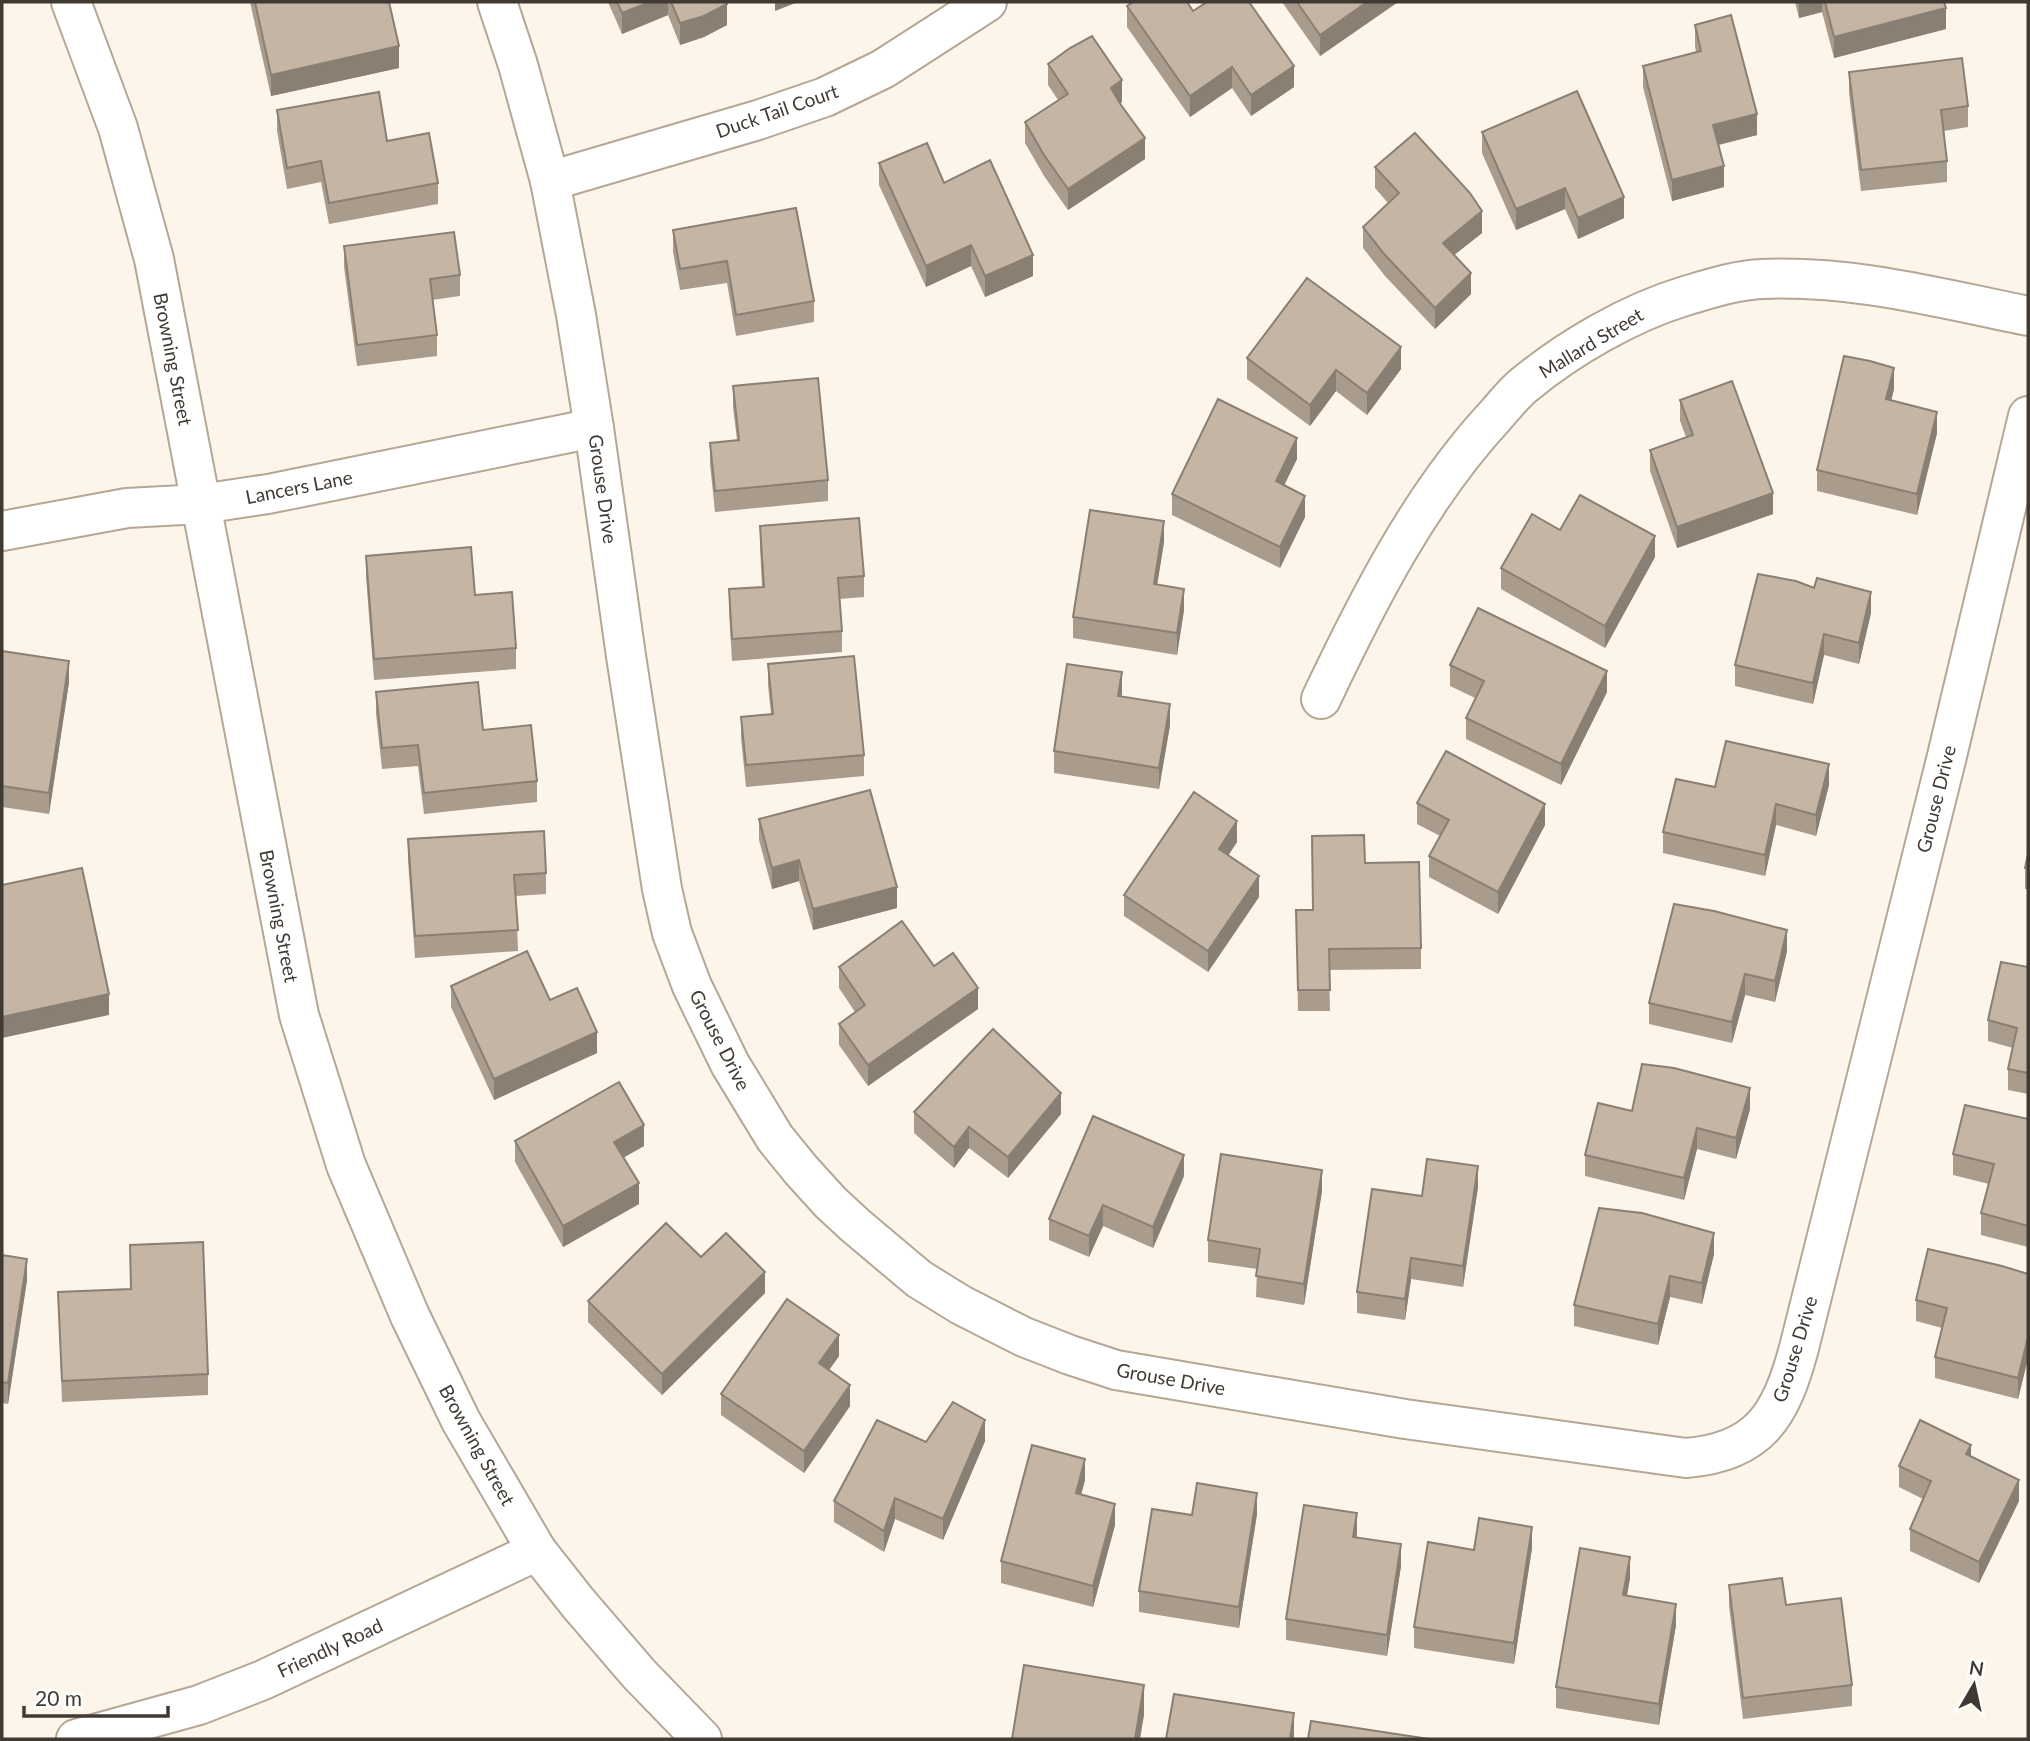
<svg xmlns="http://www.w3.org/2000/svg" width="2030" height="1741" viewBox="0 0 2030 1741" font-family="Lato,sans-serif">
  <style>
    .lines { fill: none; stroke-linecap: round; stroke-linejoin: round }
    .minor-casing { stroke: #b5a695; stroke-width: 42 }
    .tertiary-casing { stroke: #b5a695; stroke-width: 42 }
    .minor { stroke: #fff; stroke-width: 38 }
    .tertiary { stroke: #fff; stroke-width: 38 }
    .wall { fill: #a99c8d }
    .shaded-wall { fill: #897f73 }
    .building { fill: #c4b5a4; stroke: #897f73; stroke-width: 2 }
    .labels { text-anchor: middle; stroke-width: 6; stroke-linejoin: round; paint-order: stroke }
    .street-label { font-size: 19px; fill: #403a33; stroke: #fff }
  </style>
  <rect width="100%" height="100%" fill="#fef5ea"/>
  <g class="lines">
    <defs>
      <g id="minor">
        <path d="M497,2l21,63 32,116 26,134 18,113 32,228 36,233 10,44 20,53 38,78 45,74 26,32 30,33 25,23 63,53 42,26 63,32 46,18 46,15 289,49 281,39c74,-6 95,-43 113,-110l147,-588 82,-344"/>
        <polyline points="550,181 758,120 825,97 883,69 987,2"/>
        <polyline points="201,504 268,494 594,428"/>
        <path d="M1321,699c47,-99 99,-202 174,-283 9,-10 18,-22 29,-31 45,-37 105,-72 161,-89 24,-7 51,-16 77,-17 91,-4 177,19 266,37"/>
      </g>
      <g id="tertiary">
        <polyline points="71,2 118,128 154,259 299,1015 346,1165 410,1316 461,1421 537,1551 578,1603 639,1674 702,1739"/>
        <polyline points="2,531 127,508 201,504"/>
        <polyline points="76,1739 199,1705 263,1680 537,1551"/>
      </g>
    </defs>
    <use href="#minor" class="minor-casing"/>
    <use href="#tertiary" class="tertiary-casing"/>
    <use href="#minor" class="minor"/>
    <use href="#tertiary" class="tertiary"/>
  </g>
  <g class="wall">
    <polygon points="250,2 389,2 399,68 271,96"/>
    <polygon points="608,2 726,2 727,25 704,37 680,45 668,15 622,34"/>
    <polygon points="1282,2 1398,2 1320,56"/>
    <polygon points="1795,2 1944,2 1946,29 1834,58 1822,12 1799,18"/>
    <polygon points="1127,6 1193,11 1294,87 1251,116 1232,88 1190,117 1127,27"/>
    <polygon points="1695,25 1757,135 1719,145 1724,187 1672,201 1643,87 1643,66 1696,52 1695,46"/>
    <polygon points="1048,64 1122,102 1120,103 1145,159 1068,210 1044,176 1025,143 1025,122 1058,100 1048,85"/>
    <polygon points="1849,72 1968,106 1968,127 1944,131 1947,161 1947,182 1861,191 1849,93"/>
    <polygon points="277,110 387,141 438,183 438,204 329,224 321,182 287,189 277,131"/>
    <polygon points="1482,132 1624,218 1578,239 1565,209 1516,230 1482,153"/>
    <polygon points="879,163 944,183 1033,276 985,297 971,266 926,287 879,185"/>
    <polygon points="1375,167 1482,233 1454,255 1471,294 1435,329 1385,276 1363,248 1363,227 1388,203 1375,188"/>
    <polygon points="673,230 814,301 814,322 736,336 727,283 680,290 673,252"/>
    <polygon points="344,246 460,275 460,296 432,300 437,335 437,356 357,366 344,267"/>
    <polygon points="1247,358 1401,369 1367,415 1336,391 1310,426 1247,379"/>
    <polygon points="733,386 828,480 828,501 715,512 710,464 710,443 737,440 733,407"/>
    <polygon points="1894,389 1891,401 1937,433 1917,515 1817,491 1817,470"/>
    <polygon points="1680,400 1773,514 1677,548 1650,471 1650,450 1686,437 1680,421"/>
    <polygon points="1297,459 1284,485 1305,517 1280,568 1172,515 1172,494"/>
    <polygon points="760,526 864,576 864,597 839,599 842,631 842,652 732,661 729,610 729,589 762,587 760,547"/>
    <polygon points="1560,530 1655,557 1605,648 1501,589 1501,568"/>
    <polygon points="1164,542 1157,584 1184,610 1177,655 1073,638 1073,617"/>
    <polygon points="366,556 475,595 516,648 516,669 374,680 366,577"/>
    <polygon points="1871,613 1859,664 1824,655 1813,704 1735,686 1735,665"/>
    <polygon points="2,651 69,682 49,814 2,807"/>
    <polygon points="768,664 864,755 864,776 746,787 741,738 741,717 771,714 768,685"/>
    <polygon points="1450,665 1607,692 1561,785 1466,739 1466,718 1475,698 1450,686"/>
    <polygon points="376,692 483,730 537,781 537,802 424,814 418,766 382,769 376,714"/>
    <polygon points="1122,693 1121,696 1170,725 1159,789 1054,773 1054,751"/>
    <polygon points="1829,785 1816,836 1776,825 1765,876 1663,853 1663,832 1715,787"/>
    <polygon points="1417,803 1545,825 1498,914 1429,877 1429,856 1440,836 1417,824"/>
    <polygon points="759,819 897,908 813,930 799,881 772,889 759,840"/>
    <polygon points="408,839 546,873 546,894 516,896 518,951 415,958 408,860"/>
    <polygon points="1237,842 1228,855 1259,897 1208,972 1124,916 1124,895"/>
    <polygon points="2028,854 2028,889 2025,889 2025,868"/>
    <polygon points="1365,863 1421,948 1421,969 1329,970 1330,1011 1298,1011 1296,910 1313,910"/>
    <polygon points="1787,951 1775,1002 1745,995 1732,1043 1649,1024 1649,1003"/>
    <polygon points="934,966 978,1009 868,1086 839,1045 839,1024 855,1012 839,988 839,967"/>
    <polygon points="2028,967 2028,1094 2008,1090 2008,1069 2013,1048 1988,1041 1988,1020"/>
    <polygon points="451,986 550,1000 597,1053 494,1100 451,1007"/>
    <polygon points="1750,1109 1736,1159 1697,1149 1684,1200 1585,1176 1585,1155 1632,1111"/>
    <polygon points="914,1112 1061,1114 1008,1178 969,1148 954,1168 914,1133"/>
    <polygon points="2028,1119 2028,1247 1981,1235 1981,1213 1989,1184 1953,1175 1953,1154"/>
    <polygon points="515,1141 644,1146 624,1157 639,1204 563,1247 515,1162"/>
    <polygon points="1184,1176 1153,1248 1103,1226 1089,1257 1049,1240 1049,1219"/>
    <polygon points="1478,1187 1463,1287 1411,1279 1405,1320 1357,1313 1357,1292 1422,1196"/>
    <polygon points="1322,1191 1304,1305 1256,1297 1257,1269 1208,1262 1208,1240"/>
    <polygon points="130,1245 208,1374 208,1395 62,1402 58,1292 130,1289"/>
    <polygon points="1714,1254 1702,1304 1670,1297 1658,1345 1574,1326 1574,1305"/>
    <polygon points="2,1255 27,1280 8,1404 2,1403"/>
    <polygon points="2028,1274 2028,1358 2018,1399 1935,1378 1935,1357 1942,1328 1916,1321 1916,1300"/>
    <polygon points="765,1293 662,1395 588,1322 588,1301"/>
    <polygon points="839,1356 829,1370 850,1406 804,1473 721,1415 721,1394"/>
    <polygon points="985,1441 943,1540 895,1519 884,1552 834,1522 834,1501 926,1442"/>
    <polygon points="1971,1456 2019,1501 1979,1583 1910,1551 1910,1529 1923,1499 1899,1487 1899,1466"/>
    <polygon points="1085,1480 1081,1494 1115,1525 1093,1607 1001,1583 1001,1561"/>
    <polygon points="1257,1514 1239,1628 1139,1612 1139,1591 1192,1515"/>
    <polygon points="1357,1534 1356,1537 1401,1566 1387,1656 1286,1640 1286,1619"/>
    <polygon points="1532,1548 1514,1664 1414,1648 1414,1627 1474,1550"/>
    <polygon points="1630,1578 1627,1596 1676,1625 1659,1725 1556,1708 1556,1687"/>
    <polygon points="1729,1585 1852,1685 1852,1706 1743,1719 1729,1606"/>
  </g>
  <g class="shaded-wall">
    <polygon points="650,2 668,2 668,15 622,34 622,13"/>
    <polygon points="775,2 798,2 775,11"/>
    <polygon points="1367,2 1398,2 1320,56 1320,35"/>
    <polygon points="1799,2 1822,2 1822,12 1799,18"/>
    <polygon points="727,4 727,25 704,37 680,45 680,23"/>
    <polygon points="1946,8 1946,29 1834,58 1834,37"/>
    <polygon points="399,46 399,68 271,96 271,75"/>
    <polygon points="1294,66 1294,87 1251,116 1251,95"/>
    <polygon points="1232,67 1232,88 1190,117 1190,96"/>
    <polygon points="1122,80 1122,102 1111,109 1111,88"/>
    <polygon points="1757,114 1757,135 1713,146 1713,125"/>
    <polygon points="1145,138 1145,159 1068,210 1068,189"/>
    <polygon points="1724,166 1724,187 1672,201 1672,180"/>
    <polygon points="1565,188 1565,209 1516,230 1516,209"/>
    <polygon points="1624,197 1624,218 1578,239 1578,218"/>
    <polygon points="1482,211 1482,233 1443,264 1443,243"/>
    <polygon points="971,245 971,266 926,287 926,266"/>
    <polygon points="1033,255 1033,276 985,297 985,276"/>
    <polygon points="1471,273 1471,294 1435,329 1435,308"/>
    <polygon points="1401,347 1401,369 1367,415 1367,393"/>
    <polygon points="1894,368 1894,389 1886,420 1886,399"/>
    <polygon points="1336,370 1336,391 1310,426 1310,405"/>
    <polygon points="1937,412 1937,433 1917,515 1917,494"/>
    <polygon points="1297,438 1297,459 1276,502 1276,481"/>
    <polygon points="1773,493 1773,514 1677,548 1677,527"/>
    <polygon points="1305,496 1305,517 1280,568 1280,547"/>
    <polygon points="1164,521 1164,542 1154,605 1154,584"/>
    <polygon points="1655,536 1655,557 1605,648 1605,626"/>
    <polygon points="1184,589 1184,610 1177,655 1177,633"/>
    <polygon points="1871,592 1871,613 1859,664 1859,643"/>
    <polygon points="1824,634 1824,655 1813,704 1813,683"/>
    <polygon points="69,661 69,682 49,814 49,793"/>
    <polygon points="1607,671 1607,692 1561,785 1561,764"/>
    <polygon points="1122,672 1122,693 1118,717 1118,696"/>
    <polygon points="1170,704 1170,725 1159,789 1159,768"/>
    <polygon points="1829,764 1829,785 1816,836 1816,815"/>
    <polygon points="1545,804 1545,825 1498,914 1498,892"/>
    <polygon points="1776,804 1776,825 1765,876 1765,855"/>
    <polygon points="1237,821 1237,842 1219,870 1219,849"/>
    <polygon points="799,860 799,881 772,889 772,868"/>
    <polygon points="1259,876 1259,897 1208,972 1208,951"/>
    <polygon points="897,887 897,908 813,930 813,909"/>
    <polygon points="1787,930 1787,951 1775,1002 1775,981"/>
    <polygon points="1745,974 1745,995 1732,1043 1732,1022"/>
    <polygon points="978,988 978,1009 868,1086 868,1065"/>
    <polygon points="109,994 109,1015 2,1038 2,1017"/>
    <polygon points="597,1032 597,1053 494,1100 494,1079"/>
    <polygon points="1750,1088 1750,1109 1736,1159 1736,1138"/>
    <polygon points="1061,1093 1061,1114 1008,1178 1008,1157"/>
    <polygon points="644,1125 644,1146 614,1163 614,1142"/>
    <polygon points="969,1127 969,1148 954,1168 954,1147"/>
    <polygon points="1697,1128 1697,1149 1684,1200 1684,1178"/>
    <polygon points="1184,1155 1184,1176 1153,1248 1153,1227"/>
    <polygon points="1478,1166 1478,1187 1463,1287 1463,1266"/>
    <polygon points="1322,1170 1322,1191 1304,1305 1304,1284"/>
    <polygon points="639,1183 639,1204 563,1247 563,1226"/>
    <polygon points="1103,1205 1103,1226 1089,1257 1089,1236"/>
    <polygon points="1714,1233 1714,1254 1702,1304 1702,1283"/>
    <polygon points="1411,1258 1411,1279 1405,1320 1405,1299"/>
    <polygon points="27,1259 27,1280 8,1404 8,1383"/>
    <polygon points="765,1272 765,1293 662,1395 662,1374"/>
    <polygon points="1670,1276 1670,1297 1658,1345 1658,1324"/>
    <polygon points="839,1335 839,1356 819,1384 819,1363"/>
    <polygon points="2028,1337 2028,1358 2018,1399 2018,1378"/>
    <polygon points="850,1385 850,1406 804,1473 804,1451"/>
    <polygon points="985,1420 985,1441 943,1540 943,1519"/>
    <polygon points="1971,1445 1971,1466 1966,1454"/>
    <polygon points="1085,1459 1085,1480 1076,1514 1076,1493"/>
    <polygon points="2019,1480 2019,1501 1979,1583 1979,1562"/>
    <polygon points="1257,1493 1257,1514 1239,1628 1239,1607"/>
    <polygon points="895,1498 895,1519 884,1552 884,1531"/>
    <polygon points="1115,1504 1115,1525 1093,1607 1093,1586"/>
    <polygon points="1357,1513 1357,1534 1353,1558 1353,1537"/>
    <polygon points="1532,1527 1532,1548 1514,1664 1514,1643"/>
    <polygon points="1401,1544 1401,1566 1387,1656 1387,1635"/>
    <polygon points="1630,1557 1630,1578 1623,1616 1623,1595"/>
    <polygon points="1676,1604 1676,1625 1659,1725 1659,1704"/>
    <polygon points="1144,1685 1144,1715 1140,1739 1135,1739"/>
    <polygon points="1294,1713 1294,1739 1290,1739"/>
  </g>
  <g class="building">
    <polygon points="255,2 389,2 399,46 271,75"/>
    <polygon points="617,2 650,2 622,13"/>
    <polygon points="671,2 726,2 727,4 704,16 680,23"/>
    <polygon points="1133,2 1187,2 1193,11 1207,2 1249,2 1294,66 1251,95 1232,67 1190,96 1127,6"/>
    <polygon points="1297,2 1367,2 1320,35"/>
    <polygon points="1825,2 1944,2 1946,8 1834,37"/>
    <polygon points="1731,15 1757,114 1713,125 1724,166 1672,180 1643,66 1701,51 1695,25"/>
    <polygon points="1092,36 1122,80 1111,88 1121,105 1145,138 1068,189 1044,155 1025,122 1068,94 1048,64 1070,48"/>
    <polygon points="1962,58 1968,106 1941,110 1947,161 1861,170 1849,72"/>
    <polygon points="1577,91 1624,197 1578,218 1565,188 1516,209 1482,132"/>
    <polygon points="379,92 387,141 429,133 438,183 329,203 321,161 287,168 277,110"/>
    <polygon points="1415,133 1470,193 1482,211 1443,243 1471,273 1435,308 1385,255 1363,227 1399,193 1375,167"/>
    <polygon points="927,143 944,183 990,160 1033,255 985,276 971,245 926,266 879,163"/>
    <polygon points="796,208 814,301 736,315 727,261 680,269 673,230"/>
    <polygon points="454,232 460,275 430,279 437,335 357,345 344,246"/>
    <polygon points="1307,278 1401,347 1367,393 1336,370 1310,405 1247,358"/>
    <polygon points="1844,356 1870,361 1894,368 1886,399 1937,412 1917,494 1817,470"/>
    <polygon points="818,378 828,480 715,491 710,443 739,440 733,386"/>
    <polygon points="1732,381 1773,493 1677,527 1650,450 1693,435 1680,400"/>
    <polygon points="1218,399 1297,438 1276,481 1305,496 1280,547 1172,494"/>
    <polygon points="1580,495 1655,536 1605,626 1501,568 1532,514 1560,530"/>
    <polygon points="1090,510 1164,521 1154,584 1184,589 1177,633 1073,617"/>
    <polygon points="859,518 864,576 838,578 842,631 732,639 729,589 764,587 760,526"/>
    <polygon points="471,547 475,595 512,592 516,648 374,659 366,556"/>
    <polygon points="1758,574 1796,581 1814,588 1817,578 1871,592 1859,643 1824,634 1813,683 1735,665"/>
    <polygon points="1478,608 1607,671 1561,764 1466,718 1484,681 1450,665"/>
    <polygon points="2,651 69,661 49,793 2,786"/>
    <polygon points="854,656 864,755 746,765 741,717 773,714 768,664"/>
    <polygon points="1067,664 1122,672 1118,696 1170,704 1159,768 1054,751"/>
    <polygon points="478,682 483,730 531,725 537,781 424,793 418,745 382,748 376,692"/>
    <polygon points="1726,741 1829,764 1816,815 1776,804 1765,855 1663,832 1676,779 1715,787"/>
    <polygon points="1446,751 1545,804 1498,892 1429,856 1449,820 1417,803"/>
    <polygon points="870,790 897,887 813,909 799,860 772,868 759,819"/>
    <polygon points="1194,792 1237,821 1219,849 1259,876 1208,951 1124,895"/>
    <polygon points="544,831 546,873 514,875 518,930 415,936 408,839"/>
    <polygon points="1364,835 1365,863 1419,862 1421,948 1329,949 1330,990 1298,990 1296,910 1313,910 1312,836"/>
    <polygon points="2028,854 2028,868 2025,868"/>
    <polygon points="82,868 109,994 2,1017 2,885"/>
    <polygon points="1674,904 1714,911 1787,930 1775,981 1745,974 1732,1022 1649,1003"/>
    <polygon points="902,921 934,966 953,953 978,988 868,1065 839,1024 865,1005 839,967"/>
    <polygon points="527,951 550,1000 577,988 597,1032 494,1079 451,986"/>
    <polygon points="2001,962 2028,967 2028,1073 2008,1069 2017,1028 1988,1020"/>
    <polygon points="993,1029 1061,1093 1008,1157 969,1127 954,1147 914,1112"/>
    <polygon points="1642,1064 1674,1068 1750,1088 1736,1138 1697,1128 1684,1178 1585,1155 1598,1103 1632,1111"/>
    <polygon points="619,1082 644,1125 614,1142 639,1183 563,1226 515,1141"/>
    <polygon points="1965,1105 2028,1119 2028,1226 1981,1213 1994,1164 1953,1154"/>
    <polygon points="1093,1116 1184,1155 1153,1227 1103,1205 1089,1236 1049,1219"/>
    <polygon points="1221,1154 1322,1170 1304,1284 1256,1276 1260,1249 1208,1240"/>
    <polygon points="1427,1159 1478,1166 1463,1266 1411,1258 1405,1299 1357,1292 1372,1189 1422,1196"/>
    <polygon points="1599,1208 1642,1213 1714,1233 1702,1283 1670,1276 1658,1324 1574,1305"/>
    <polygon points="666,1223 701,1257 726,1233 765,1272 662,1374 588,1301"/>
    <polygon points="203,1242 208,1374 62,1381 58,1292 131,1289 130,1245"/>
    <polygon points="1928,1249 2002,1266 2028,1274 2028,1337 2018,1378 1935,1357 1947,1308 1916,1300"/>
    <polygon points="2,1255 27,1259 8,1383 2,1382"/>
    <polygon points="787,1299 839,1335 819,1363 850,1385 804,1451 721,1394"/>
    <polygon points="953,1402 985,1420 943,1519 895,1498 884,1531 834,1501 877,1420 926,1442"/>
    <polygon points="1920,1420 1971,1445 1966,1454 2019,1480 1979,1562 1910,1529 1931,1481 1899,1466"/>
    <polygon points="1032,1445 1085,1459 1076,1493 1115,1504 1093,1586 1001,1561"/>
    <polygon points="1197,1483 1257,1493 1239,1607 1139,1591 1152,1509 1192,1515"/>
    <polygon points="1304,1505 1357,1513 1353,1537 1401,1544 1387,1635 1286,1619"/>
    <polygon points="1479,1518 1532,1527 1514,1643 1414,1627 1428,1542 1474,1550"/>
    <polygon points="1580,1548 1630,1557 1623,1595 1676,1604 1659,1704 1556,1687"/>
    <polygon points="1782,1578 1786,1605 1841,1598 1852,1685 1743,1698 1729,1585"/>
    <polygon points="1024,1665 1144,1685 1135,1739 1012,1739"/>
    <polygon points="1174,1694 1294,1713 1290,1739 1166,1739"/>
    <polygon points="1311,1721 1429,1739 1308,1739"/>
  </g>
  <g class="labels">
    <g class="street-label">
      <text transform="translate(777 111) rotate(-19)" y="7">Duck Tail Court</text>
      <text transform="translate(1591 343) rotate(-31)" y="7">Mallard Street</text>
      <text transform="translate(173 359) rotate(79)" y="7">Browning Street</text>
      <text transform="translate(299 487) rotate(-11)" y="7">Lancers Lane</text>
      <text transform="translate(603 489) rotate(82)" y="7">Grouse Drive</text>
      <text transform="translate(1936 799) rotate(-76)" y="7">Grouse Drive</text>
      <text transform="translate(279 916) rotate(79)" y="7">Browning Street</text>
      <text transform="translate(720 1040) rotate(63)" y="7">Grouse Drive</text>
      <text transform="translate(1795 1349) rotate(-73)" y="7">Grouse Drive</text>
      <text transform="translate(1171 1379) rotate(10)" y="7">Grouse Drive</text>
      <text transform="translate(477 1445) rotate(61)" y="7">Browning Street</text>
      <text transform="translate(330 1648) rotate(-25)" y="7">Friendly Road</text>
    </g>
  </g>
  <rect width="2030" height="1741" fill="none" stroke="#403a33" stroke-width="7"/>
  <g transform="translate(1974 1685) rotate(9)" stroke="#ffffff" stroke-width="5" paint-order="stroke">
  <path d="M0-5L12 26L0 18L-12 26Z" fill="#403a33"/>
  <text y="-10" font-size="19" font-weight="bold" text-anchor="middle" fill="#403a33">N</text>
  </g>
  <path d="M24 1706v10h144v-10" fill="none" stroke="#403a33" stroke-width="3.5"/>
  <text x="35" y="1706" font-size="21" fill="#403a33" stroke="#ffffff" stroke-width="5" paint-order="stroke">20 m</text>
</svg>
